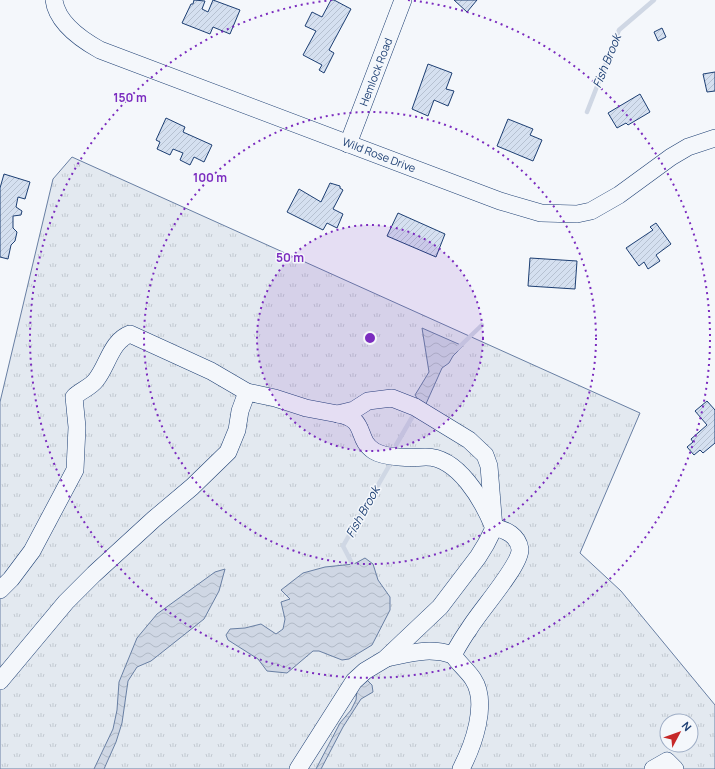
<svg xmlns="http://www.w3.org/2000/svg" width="715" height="769" viewBox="0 0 715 769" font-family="Manrope,sans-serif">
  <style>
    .grass { fill: url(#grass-tufts); stroke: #687fa3; fill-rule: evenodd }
    .water { fill: url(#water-waves); stroke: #687fa3 }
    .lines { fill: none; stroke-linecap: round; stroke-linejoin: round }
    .stream { stroke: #cfd7e4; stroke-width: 4.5 }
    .building { fill: url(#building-hatch); stroke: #1d3f73 }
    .minor-casing { stroke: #1d3f73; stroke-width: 18 }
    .minor { stroke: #f4f7fb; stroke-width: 17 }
    .ring { fill: none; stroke: #7b2cbf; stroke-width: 2; stroke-dasharray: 2 4 }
    .labels { text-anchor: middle; stroke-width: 3; stroke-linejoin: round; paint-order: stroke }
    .street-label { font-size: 11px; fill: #1d3f73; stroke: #f4f7fb }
    .water-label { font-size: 12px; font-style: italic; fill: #1d3f73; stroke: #f4f7fb }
    .centre { fill: #7b2cbf; stroke: #f4f7fb; stroke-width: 2 }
    .ring-label { font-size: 12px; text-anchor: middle; font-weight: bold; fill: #7b2cbf; stroke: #f4f7fb; stroke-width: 3; stroke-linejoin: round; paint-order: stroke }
  </style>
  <defs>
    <pattern id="grass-tufts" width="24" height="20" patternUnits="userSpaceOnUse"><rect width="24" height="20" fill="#e3e9f0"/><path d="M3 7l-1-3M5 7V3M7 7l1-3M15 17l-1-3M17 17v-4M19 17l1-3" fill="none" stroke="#c2c9d1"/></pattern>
    <pattern id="water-waves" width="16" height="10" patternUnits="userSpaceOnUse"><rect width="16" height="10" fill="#cfd7e4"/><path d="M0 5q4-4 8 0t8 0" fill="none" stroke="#b1bac7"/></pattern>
    <pattern id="building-hatch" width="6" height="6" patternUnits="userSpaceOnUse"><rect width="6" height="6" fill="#d5e0f0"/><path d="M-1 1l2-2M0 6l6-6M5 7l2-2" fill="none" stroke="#b6c1d1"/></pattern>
  </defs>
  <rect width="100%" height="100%" fill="#f4f7fb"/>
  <path class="grass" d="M72,157l568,256 -60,140 41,38 94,114v64h-715v-367l53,-223zM667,721h24v24h-24z"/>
  <g class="water">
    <polygon points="422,328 463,346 453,356 449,363 442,368 425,406 419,401 415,395 429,372"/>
    <polygon points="365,558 373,564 378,580 390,597 390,610 372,645 349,659 342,660 319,651 313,651 287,673 267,671 258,659 228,640 226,635 230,629 245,628 261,624 276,634 283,629 285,619 281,602 290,599 281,590 303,573 325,567 354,564"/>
    <polygon points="225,569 219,591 204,619 151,661 137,667 128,681 122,723 116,742 104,769 94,769 113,729 117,710 119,682 137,638 157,614 215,572"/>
    <polygon points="367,680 372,685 373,692 361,699 343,727 321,769 316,769 340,723 351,710 356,700 357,690"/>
  </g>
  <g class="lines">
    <g class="stream">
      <polyline points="587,112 619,30 654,0"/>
      <polyline points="457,349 482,325"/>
      <polyline points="396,445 414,414"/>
      <polyline points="355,569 343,546 389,466"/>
    </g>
  </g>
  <g class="building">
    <polygon points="194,0 205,1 202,9 208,12 213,0 240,10 230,34 213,27 210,34 182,23 191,4 193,4"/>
    <polygon points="331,0 334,0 351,9 329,50 334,53 324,73 319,70 322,65 303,55 316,31 305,26 312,12 322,17"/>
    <polygon points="454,0 477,0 467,12"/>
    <polygon points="662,28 666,37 658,41 654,32"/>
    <polygon points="428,64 452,73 446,89 454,91 448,106 434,100 428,116 412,109"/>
    <polygon points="715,72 715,91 707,92 703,74"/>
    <polygon points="640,94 650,112 628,125 626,123 617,128 608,113"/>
    <polygon points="166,118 185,127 183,132 212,145 204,162 194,157 190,165 180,160 183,153 173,149 170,155 157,149 160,142 156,140"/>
    <polygon points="508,119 533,129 530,135 542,140 533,161 497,146"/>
    <polygon points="4,174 30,182 25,199 18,197 16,207 22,211 21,215 13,216 13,228 17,232 15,241 11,245 8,259 0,257 0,188"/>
    <polygon points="330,183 340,186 340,188 343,190 333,209 343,214 337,228 327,223 323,230 287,212 299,189 321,202"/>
    <polygon points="398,213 445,234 436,257 387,236"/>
    <polygon points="656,223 671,244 656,255 660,261 648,269 644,262 639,266 626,248 653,230 650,227"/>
    <polygon points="530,258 577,261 575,289 528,286"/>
    <polygon points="707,401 715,410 715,443 703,453 700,450 694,455 687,447 693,442 691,439 707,425 695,411"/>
  </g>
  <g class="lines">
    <defs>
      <g id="minor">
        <path d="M54,0c3,23 28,40 46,50l400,151 41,12 36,1 14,-3 28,-16 52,-38 17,-10 27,-9"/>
        <polyline points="348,144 403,0"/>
        <path d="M338,414c30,5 17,25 36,37 11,7 38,7 51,6 33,-1 58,44 69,71 12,1 24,8 26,21 1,16 -42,64 -51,80 -6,8 -11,17 -16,26 6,9 15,16 20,24 16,24 0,67 -12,90"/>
        <path d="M0,590l11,-11 21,-28 43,-81 2,-43 -3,-30c6,-6 17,-10 22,-17 12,-15 15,-39 34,-46l81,37 36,21 28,6 31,10 32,6 16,-4 14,-9 24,-3 23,9 54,33 16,15 4,11 5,62 -8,16 -8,13 -38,50 -55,52 -20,12 -11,10 -56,88"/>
        <path d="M387,658c25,-5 42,-11 66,-3"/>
        <polyline points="0,681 66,602 94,574 154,519 192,487 228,452 237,430 240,411 247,392"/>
        <polyline points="653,769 667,761 675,769"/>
      </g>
    </defs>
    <use href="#minor" class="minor-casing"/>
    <use href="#minor" class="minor"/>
  </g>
  <circle cx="370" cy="338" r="113" fill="#7b2cbf" fill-opacity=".12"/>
  <g class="ring">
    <circle cx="370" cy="338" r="113"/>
    <circle cx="370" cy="338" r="226"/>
    <path d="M408 0A340 340 0 1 1 332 0"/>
  </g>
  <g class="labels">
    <g class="street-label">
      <text transform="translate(376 72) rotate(-69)" y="4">Hemlock Road</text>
      <text transform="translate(379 155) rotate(21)" y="4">Wild Rose Drive</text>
    </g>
    <g class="water-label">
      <text transform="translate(607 61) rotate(-68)" y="4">Fish Brook</text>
      <text transform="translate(363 512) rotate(-61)" y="4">Fish Brook</text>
    </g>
  </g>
  <circle cx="370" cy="338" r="6" class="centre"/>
  <g class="ring-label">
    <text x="130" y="102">150 m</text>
    <text x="210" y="182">100 m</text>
    <text x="290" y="262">50 m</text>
  </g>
  <g transform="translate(679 733) rotate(49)"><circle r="19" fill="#f4f7fb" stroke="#9eadc5"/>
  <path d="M0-3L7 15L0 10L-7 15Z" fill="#c62828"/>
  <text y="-6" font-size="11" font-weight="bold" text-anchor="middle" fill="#1d3f73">N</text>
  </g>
</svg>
